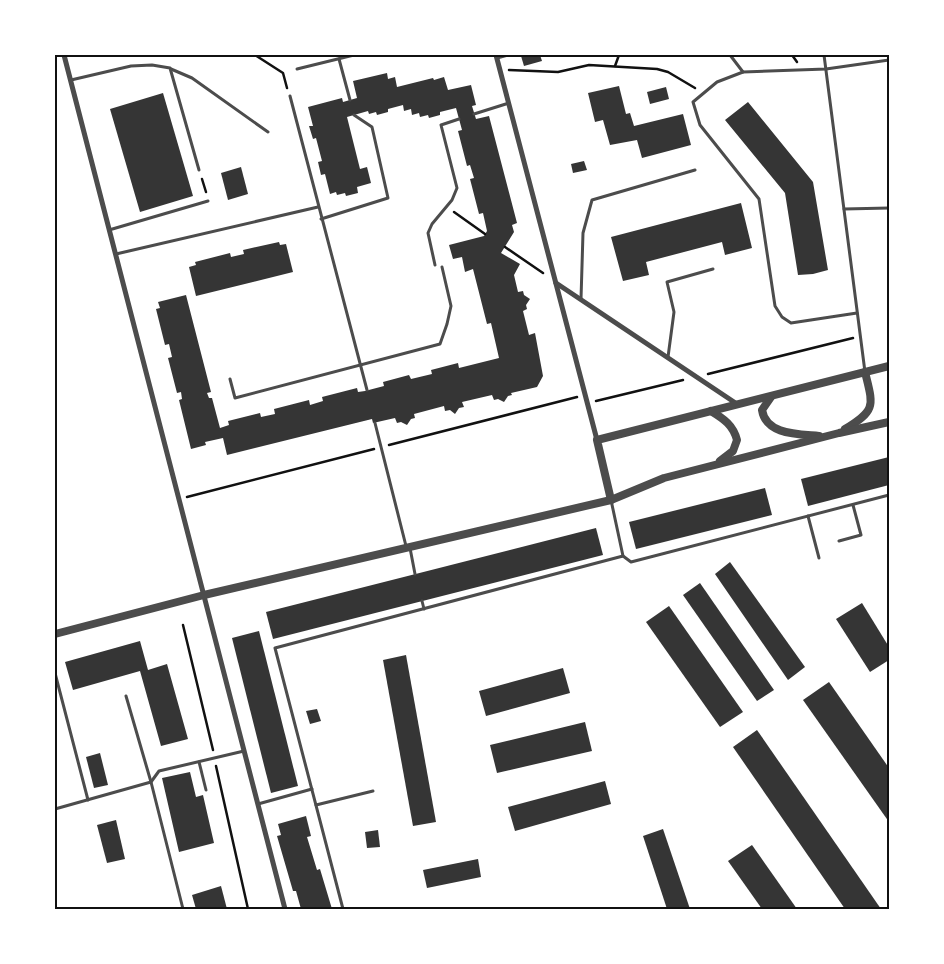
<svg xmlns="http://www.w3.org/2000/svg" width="944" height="964" viewBox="0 0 944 964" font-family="Manrope,sans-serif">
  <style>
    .building { fill: #353535 }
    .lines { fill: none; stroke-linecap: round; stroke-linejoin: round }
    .path { stroke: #111; stroke-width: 2.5 }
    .service { stroke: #4c4c4c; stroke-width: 3 }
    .minor { stroke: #4c4c4c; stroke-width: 5 }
    .tertiary { stroke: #4c4c4c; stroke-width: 8 }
    .neatline { fill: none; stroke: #111; stroke-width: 2 }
  </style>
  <rect width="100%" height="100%" fill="#fff"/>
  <g class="building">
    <polygon points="526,55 540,55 542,61 524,66 521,56"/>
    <polygon points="387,73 388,79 395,77 397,87 433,78 434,80 444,77 448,90 471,85 476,105 472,106 476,119 489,116 517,223 512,225 514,232 501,253 520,264 514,275 518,292 523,291 524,295 530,299 526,305 527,309 523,311 529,335 535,333 543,376 537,387 511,393 512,395 508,396 504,402 498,399 494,400 492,395 462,402 464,407 459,408 455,414 450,410 445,411 444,406 414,414 415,418 411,419 407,425 401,422 397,423 395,418 373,423 372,419 227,455 223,438 205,442 206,445 191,449 179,400 182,399 181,392 177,393 168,358 172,357 169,344 165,345 156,309 160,308 158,302 186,295 211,392 207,393 209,398 212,398 220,428 229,425 228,421 260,413 261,417 275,414 274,409 309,400 310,405 323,401 322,397 357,388 358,392 365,391 384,386 383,382 409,375 411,379 432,374 431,370 458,363 459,368 499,358 491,323 487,324 473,269 465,272 462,257 453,259 449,245 484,236 487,231 483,213 479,214 470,179 474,178 470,165 467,166 458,131 462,130 456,108 440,112 440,115 429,118 428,115 420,117 419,113 412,115 411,109 404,111 403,105 388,109 388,112 377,115 376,112 369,114 368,111 347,117 360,169 367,167 371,183 357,187 358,193 346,196 345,193 337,195 336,192 330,194 325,174 321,175 318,162 322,161 316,138 313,139 309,126 313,126 308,107 342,98 343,102 357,98 353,81"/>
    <polygon points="619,86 626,114 630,113 634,126 683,114 691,145 642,158 637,140 610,145 603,120 595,122 588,93"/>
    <polygon points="666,87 669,99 650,104 647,92"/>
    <polygon points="163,93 193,196 140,212 110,109"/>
    <polygon points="748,102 813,182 828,270 813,274 798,275 785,193 725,120"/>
    <polygon points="584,161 587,170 573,173 571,164"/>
    <polygon points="241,167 248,194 228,200 221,173"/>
    <polygon points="741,203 752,248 725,255 722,242 646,262 649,275 623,281 611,237"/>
    <polygon points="279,242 280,245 286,244 293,272 196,296 189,267 196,265 195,262 230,253 231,257 244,254 243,250"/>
    <polygon points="889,457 889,485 808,506 801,479"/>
    <polygon points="765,488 772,515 636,549 629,522"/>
    <polygon points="596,528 603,555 273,639 266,612"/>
    <polygon points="730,562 805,667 788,680 715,574"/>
    <polygon points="700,583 774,690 757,701 683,595"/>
    <polygon points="862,603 889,647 889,660 870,672 836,619"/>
    <polygon points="669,606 743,712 720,727 646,622"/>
    <polygon points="259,631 298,786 271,793 232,638"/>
    <polygon points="140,641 148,670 167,664 188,739 161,746 140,671 73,690 65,662"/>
    <polygon points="406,655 436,822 413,826 383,660"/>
    <polygon points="563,668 570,693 486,716 479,691"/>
    <polygon points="829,682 889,768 889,822 803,700"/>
    <polygon points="317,709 321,721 310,724 306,711"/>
    <polygon points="585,722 592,751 497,773 490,745"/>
    <polygon points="757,730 881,909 845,909 733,747"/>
    <polygon points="100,753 108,785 94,788 86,757"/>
    <polygon points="190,772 196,797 203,795 214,843 179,852 162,778"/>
    <polygon points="605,781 611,804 515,831 508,807"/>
    <polygon points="306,816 311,836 307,837 317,870 320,869 332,909 301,909 296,891 293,891 277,836 281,835 278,824"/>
    <polygon points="116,820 125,859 107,863 97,825"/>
    <polygon points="663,829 690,909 667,909 643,836"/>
    <polygon points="378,830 380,847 367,848 365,832"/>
    <polygon points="752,845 797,909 762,909 728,861"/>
    <polygon points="478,859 481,877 427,888 423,870"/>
    <polygon points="221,886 227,909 196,909 192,895"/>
  </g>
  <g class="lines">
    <g class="path">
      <polyline points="255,55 283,73 287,88"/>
      <polyline points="792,55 797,62"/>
      <polyline points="615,66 619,55"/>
      <polyline points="509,70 558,72 589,65 657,69 668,72 695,88"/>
      <polyline points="202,179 206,192"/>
      <polyline points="454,212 485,234"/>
      <polyline points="505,247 543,273"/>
      <polyline points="708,374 853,338"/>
      <polyline points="596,401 683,380"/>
      <polyline points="389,445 577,397"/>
      <polyline points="187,497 374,449"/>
      <polyline points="183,625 213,750"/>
      <polyline points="216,766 248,909"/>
    </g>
    <g class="service">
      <polyline points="730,55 743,72"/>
      <polyline points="824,55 865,372"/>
      <polyline points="497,58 508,55"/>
      <polyline points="339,59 350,100"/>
      <polyline points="171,69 192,78 268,132"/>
      <polyline points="297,69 354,55"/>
      <polyline points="71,80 131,66 152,65 170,68 199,170"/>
      <polyline points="290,96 367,390"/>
      <polyline points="474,114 509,103"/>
      <polyline points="844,209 889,208"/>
      <polyline points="321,219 388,198 372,127 354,115"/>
      <polyline points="109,230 208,201"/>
      <polyline points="116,254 318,207"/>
      <polyline points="435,265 428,233 432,224 452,200 457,188 441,125 459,119"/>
      <polyline points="581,299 583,233 592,200 695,170"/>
      <polyline points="857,313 791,323 782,317 775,306 759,199 700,125 693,102 717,82 743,72 826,69 889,60"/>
      <polyline points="668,357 674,312 667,282 713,269"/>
      <polyline points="230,379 235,398 440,344 447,324 451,306 442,267"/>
      <polyline points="375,423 406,546"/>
      <polyline points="611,500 623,556 631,562 889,495"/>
      <polyline points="808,516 819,558"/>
      <polyline points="839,541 861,535 853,505"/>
      <polyline points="410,548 415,574"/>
      <polyline points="422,601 424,609"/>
      <polyline points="55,673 88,800"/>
      <polyline points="126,696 151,782 183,909"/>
      <polyline points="199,762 206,790"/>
      <polyline points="258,804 312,789"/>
      <polyline points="316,805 373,791"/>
      <polyline points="55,809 151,782 159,771 244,751"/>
      <polyline points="343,909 275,648 623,556"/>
    </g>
    <g class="minor">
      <polyline points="64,55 285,909"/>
      <polyline points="496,55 597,440"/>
      <polyline points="556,283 737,404"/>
    </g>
    <g class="tertiary">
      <path d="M771,397l-9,13c4,25 36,24 57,26"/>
      <path d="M711,411c13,8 22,14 26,29l-4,11 -13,10"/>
      <path d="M845,429c32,-19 28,-24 20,-57"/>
      <polyline points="611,500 597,440 889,366"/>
      <polyline points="55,634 204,595 611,500 664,478 839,433 889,422"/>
    </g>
  </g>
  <rect width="944" height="964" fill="none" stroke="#ffffff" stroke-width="112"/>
  <rect x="56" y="56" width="832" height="852" class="neatline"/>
</svg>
